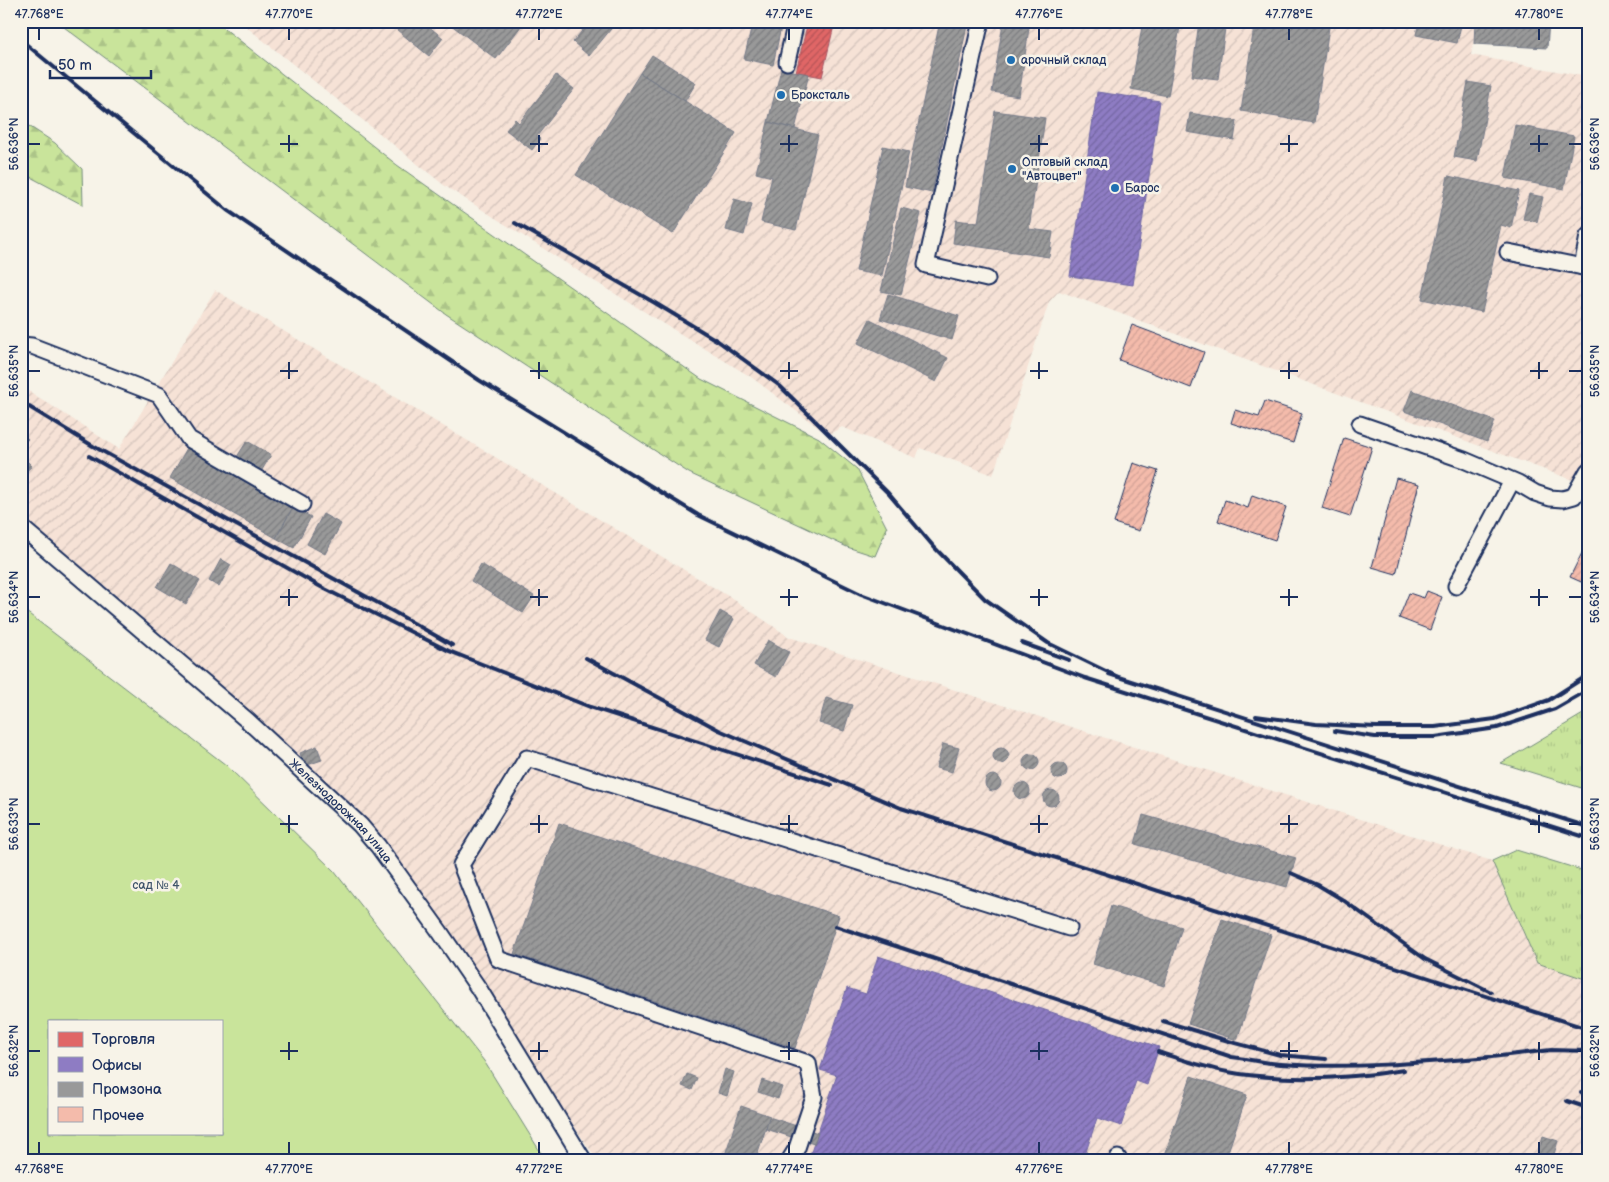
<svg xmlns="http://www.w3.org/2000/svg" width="1609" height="1182" viewBox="0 0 1609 1182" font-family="'Balsamiq Sans',sans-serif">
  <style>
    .industrial { fill: url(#industrial-furrows) }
    .green { fill: #c9e49b; stroke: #728a7c; fill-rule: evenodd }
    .forest { fill: url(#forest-firs); stroke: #728a7c }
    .park { fill: url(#park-tufts); stroke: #728a7c }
    .shops { fill: url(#shops-hatch); stroke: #a55664 }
    .offices { fill: url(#offices-hatch); stroke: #6c65a5 }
    .industry { fill: url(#industry-hatch); stroke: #737987 }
    .building { fill: url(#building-hatch); stroke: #1b2f5e }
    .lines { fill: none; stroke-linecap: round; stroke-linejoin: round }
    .minor-casing { stroke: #1b2f5e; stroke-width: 19 }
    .minor { stroke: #f7f3e8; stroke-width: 15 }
    .rail { stroke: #1b2f5e; stroke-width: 4 }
    .ticks { fill: none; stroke: #1b2f5e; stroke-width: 2 }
    .poi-dot { fill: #1f6fb2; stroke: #f7f3e8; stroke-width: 2 }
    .labels { text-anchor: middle; stroke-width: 5; stroke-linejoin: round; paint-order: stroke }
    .poi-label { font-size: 12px; fill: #1b2f5e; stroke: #f7f3e8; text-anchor: start }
    .street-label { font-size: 12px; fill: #1b2f5e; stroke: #f7f3e8 }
    .park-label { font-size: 12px; fill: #3e536a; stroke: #f7f3e8 }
    .neatline { fill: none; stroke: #1b2f5e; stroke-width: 2 }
    .ticks-label { font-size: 12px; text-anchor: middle; fill: #1b2f5e }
  </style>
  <defs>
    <pattern id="industrial-furrows" width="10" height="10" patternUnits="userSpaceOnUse" patternTransform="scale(1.25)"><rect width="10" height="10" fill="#f6e2d6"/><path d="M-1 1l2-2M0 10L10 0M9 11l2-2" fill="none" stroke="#d2c2ba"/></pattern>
    <pattern id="forest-firs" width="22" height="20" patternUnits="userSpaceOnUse" patternTransform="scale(1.25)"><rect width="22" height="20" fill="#c9e49b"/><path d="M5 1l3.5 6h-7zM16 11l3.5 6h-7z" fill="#acc488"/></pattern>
    <pattern id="park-tufts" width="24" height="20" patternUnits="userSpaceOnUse" patternTransform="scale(1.25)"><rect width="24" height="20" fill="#c9e49b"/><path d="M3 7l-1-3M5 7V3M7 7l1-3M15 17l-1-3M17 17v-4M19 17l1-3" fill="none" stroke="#acc488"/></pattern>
    <pattern id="shops-hatch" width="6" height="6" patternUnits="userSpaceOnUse" patternTransform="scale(1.25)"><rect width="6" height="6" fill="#e06666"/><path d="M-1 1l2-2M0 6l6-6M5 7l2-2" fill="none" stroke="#b55457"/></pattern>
    <pattern id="offices-hatch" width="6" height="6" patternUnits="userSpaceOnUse" patternTransform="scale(1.25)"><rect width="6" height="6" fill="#8e7cc3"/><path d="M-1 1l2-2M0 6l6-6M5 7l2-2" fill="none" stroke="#7366a2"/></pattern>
    <pattern id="industry-hatch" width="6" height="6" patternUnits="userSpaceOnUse" patternTransform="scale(1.25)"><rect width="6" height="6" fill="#999"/><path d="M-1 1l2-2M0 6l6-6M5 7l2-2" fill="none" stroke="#7c7d80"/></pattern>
    <pattern id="building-hatch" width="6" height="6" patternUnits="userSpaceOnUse" patternTransform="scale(1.25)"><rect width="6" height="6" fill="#f4bbab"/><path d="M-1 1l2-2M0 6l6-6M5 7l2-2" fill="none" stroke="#d1a196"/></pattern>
  </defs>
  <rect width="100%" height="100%" fill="#f7f3e8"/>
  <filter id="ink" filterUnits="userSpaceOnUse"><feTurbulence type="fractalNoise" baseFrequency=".02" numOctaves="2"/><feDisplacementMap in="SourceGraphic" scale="10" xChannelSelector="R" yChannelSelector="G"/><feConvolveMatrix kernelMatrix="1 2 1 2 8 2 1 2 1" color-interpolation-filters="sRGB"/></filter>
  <g filter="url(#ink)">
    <g class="industrial">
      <polygon points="239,21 1478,21 1471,55 1588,77 1588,457 1575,481 1059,291 1049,302 993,475 920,448 916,458 842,427 828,435 751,377 591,279 445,186"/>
      <polygon points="215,290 733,599 789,637 1492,861 1537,963 1588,980 1588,1161 598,1161 479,989 340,807 21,526 21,386 119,449"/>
    </g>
    <path class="green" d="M21,608l205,157 108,106 150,190 62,100h-525zM49,1021h172v112h-172z"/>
    <g class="forest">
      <polygon points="56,21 215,21 397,165 701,379 819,438 857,469 887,528 875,556 847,547 689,473 446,314"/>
      <polygon points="21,121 55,143 82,169 83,205 21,172"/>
    </g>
    <g class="park">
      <polygon points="1588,711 1588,790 1501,763"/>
      <polygon points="1516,850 1588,872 1588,980 1537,963 1492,861"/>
    </g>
    <polygon class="shops" points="808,21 835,21 822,77 796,72"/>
    <g class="offices">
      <polygon points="1097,92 1160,101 1133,285 1070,276"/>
      <polygon points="878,956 1159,1047 1147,1085 1136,1081 1121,1126 1097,1118 1083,1161 808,1161 837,1075 820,1070 847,988 866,994"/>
    </g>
    <g class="industry">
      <polygon points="386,21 422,21 443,38 429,56"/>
      <polygon points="446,21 525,21 496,59"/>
      <polygon points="590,21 611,21 615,24 589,56 573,42"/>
      <polygon points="753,21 781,27 773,65 744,59"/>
      <polygon points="940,21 968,21 932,193 905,187"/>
      <polygon points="1143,21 1181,21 1168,96 1131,89"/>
      <polygon points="1199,21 1226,21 1218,79 1192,76"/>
      <polygon points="1255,21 1330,21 1314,123 1241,111"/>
      <polygon points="1419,21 1462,21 1457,43 1416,35"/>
      <polygon points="1475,21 1549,21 1547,48 1474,44"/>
      <polygon points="1003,23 1029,28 1019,96 992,92"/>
      <polygon points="652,55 696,83 685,101 640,73"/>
      <polygon points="781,69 809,74 795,129 768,122"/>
      <polygon points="640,73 736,133 673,234 576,175"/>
      <polygon points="556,75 574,89 537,136 540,139 532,150 506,130 515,119 519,123"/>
      <polygon points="1468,82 1491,86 1477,161 1454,157"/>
      <polygon points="995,111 1045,118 1029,229 1053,232 1049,257 953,243 956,220 978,223"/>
      <polygon points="1190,113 1237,121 1234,140 1187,132"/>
      <polygon points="768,122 818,135 796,230 761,222 772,177 756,173"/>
      <polygon points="1515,125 1574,136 1564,189 1505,178"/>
      <polygon points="883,146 909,152 882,276 856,271"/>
      <polygon points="1448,176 1519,191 1511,228 1501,225 1482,312 1422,299"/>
      <polygon points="1529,194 1543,197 1537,222 1523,219"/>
      <polygon points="734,199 752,204 744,235 726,230"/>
      <polygon points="901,208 921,213 901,295 881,291"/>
      <polygon points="888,294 959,316 952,340 880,319"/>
      <polygon points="870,319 948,358 936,382 858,343"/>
      <polygon points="1412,390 1495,421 1487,442 1404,411"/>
      <polygon points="21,432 28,439 21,446"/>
      <polygon points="247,441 271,455 259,475 235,460"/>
      <polygon points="187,448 293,507 276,538 170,478"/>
      <polygon points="21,455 32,466 22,475 21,474"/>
      <polygon points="293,507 311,517 294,548 276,538"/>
      <polygon points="323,514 341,524 325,554 307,544"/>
      <polygon points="221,559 231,565 219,587 209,581"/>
      <polygon points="171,563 200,581 186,604 157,587"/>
      <polygon points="481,564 534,596 523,613 471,581"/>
      <polygon points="720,611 734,619 719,647 705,640"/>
      <polygon points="768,640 789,652 776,677 754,665"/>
      <polygon points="826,698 852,705 844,731 819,723"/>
      <polygon points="943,744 959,748 952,772 936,768"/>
      <polygon points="317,746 322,760 304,766 300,753"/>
      <circle cx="1001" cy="756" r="8"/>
      <circle cx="1031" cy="762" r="8"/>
      <circle cx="1059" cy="771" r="8"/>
      <circle cx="993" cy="783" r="8"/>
      <circle cx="1022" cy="791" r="8"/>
      <circle cx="1051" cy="798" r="8"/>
      <polygon points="1143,815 1296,858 1287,887 1135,844"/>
      <polygon points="559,823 839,916 795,1048 514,954"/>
      <polygon points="1111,906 1182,927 1164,986 1093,964"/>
      <polygon points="1222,919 1271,935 1237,1040 1188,1024"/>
      <polygon points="725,1069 734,1072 727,1096 718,1093"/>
      <polygon points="687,1074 697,1078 692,1090 682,1086"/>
      <polygon points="1191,1076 1247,1095 1225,1161 1163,1161"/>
      <polygon points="762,1080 782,1087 778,1099 758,1092"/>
      <polygon points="741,1106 770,1116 755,1161 723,1161"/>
      <polygon points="769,1117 818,1133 814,1144 766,1129"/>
      <polygon points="1543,1136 1558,1141 1552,1161 1535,1161"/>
    </g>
    <g class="building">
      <polygon points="1132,325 1204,352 1191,388 1119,360"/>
      <polygon points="1265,401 1302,413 1293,443 1231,423 1235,410 1259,417"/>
      <polygon points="1344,438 1372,447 1350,517 1322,508"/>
      <polygon points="1133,463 1158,471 1139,531 1114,523"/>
      <polygon points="1396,478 1419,484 1396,574 1372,567"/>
      <polygon points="1252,495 1286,507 1275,540 1218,521 1225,500 1248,508"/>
      <polygon points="1588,541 1588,585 1570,577"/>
      <polygon points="1427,591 1442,597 1430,630 1399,618 1409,593 1424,598"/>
    </g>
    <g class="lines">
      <defs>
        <g id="minor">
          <polyline points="981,21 926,265 987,279"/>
          <polyline points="787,62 796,21"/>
          <polyline points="1508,252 1588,268"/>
          <polyline points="1582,267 1588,236"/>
          <polyline points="21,345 32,346 159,395 189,439 302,504"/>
          <polyline points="1360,424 1464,460 1518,483 1535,493 1550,498 1563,499 1574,496 1588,471"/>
          <path id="s1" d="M21,527l227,194 112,104 18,21 62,86 39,57 105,172"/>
          <polyline points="1456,586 1512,481"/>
          <polyline points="789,1161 797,1148 814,1097 808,1063 498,959 461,865 527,758 1069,928"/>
          <polyline points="1117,1161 1118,1158"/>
        </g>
      </defs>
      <use href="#minor" class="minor-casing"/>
      <use href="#minor" class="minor"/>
      <g class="rail">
        <polyline points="21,40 227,210 479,380 698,515 861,594 1085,678 1588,838"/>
        <polyline points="515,223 655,303 718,341 780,386 888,493 934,547 985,599 1048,643 1116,676"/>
        <polyline points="21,402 93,446 387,608 452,645"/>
        <polyline points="89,456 321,587 449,651 590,707 832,785"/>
        <polyline points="1022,643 1069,660"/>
        <polyline points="586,658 719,730 901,808 1588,1029"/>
        <polyline points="1109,674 1588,827"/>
        <polyline points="1256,716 1316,724 1376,727 1435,727 1495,719 1549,700 1588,675"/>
        <polyline points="1335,731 1375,737 1435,737 1497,728 1555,709 1588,690"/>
        <polyline points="1291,873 1318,885 1343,900 1425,959 1491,992"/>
        <path d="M835,926l397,131c16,2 32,6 49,7 69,5 139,-1 209,-7"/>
        <polyline points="1163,1021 1235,1043 1280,1055 1326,1059"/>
        <path d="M1158,1052c22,7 46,15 70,20 58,10 118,7 176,-2"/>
        <polyline points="1483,1058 1551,1050 1588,1051"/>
        <polyline points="1581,1092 1588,1094"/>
        <polyline points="1567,1101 1588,1108"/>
      </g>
    </g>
  </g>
  <path class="ticks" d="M39,28v12M289,28v12M539,28v12M789,28v12M1039,28v12M1289,28v12M1539,28v12M289,135v17M539,135v17M789,135v17M1039,135v17M1289,135v17M1539,135v17M28,144h12M280,144h18M530,144h18M780,144h18M1030,144h18M1280,144h18M1530,144h18M1569,144h13M289,362v17M539,362v17M789,362v17M1039,362v17M1289,362v17M1539,362v17M28,371h12M280,371h18M530,371h18M780,371h18M1030,371h18M1280,371h18M1530,371h18M1569,371h13M289,589v17M539,589v17M789,589v17M1039,589v17M1289,589v17M1539,589v17M28,597h12M280,597h18M530,597h18M780,597h18M1030,597h18M1280,597h18M1530,597h18M1569,597h13M289,815v18M539,815v18M789,815v18M1039,815v18M1289,815v18M1539,815v18M28,824h12M280,824h18M530,824h18M780,824h18M1030,824h18M1280,824h18M1530,824h18M1569,824h13M289,1042v18M539,1042v18M789,1042v18M1039,1042v18M1289,1042v18M1539,1042v18M28,1051h12M280,1051h18M530,1051h18M780,1051h18M1030,1051h18M1280,1051h18M1530,1051h18M1569,1051h13M39,1142v12M289,1142v12M539,1142v12M789,1142v12M1039,1142v12M1289,1142v12M1539,1142v12"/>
  <g class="poi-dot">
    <circle cx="1011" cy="60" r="5"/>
    <circle cx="781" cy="95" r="5"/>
    <circle cx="1012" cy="169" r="5"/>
    <circle cx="1115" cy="188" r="5"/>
  </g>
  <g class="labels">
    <g class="poi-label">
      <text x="1021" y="64">арочный склад</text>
      <text x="791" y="99">Броксталь</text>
      <text x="1022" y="166">Оптовый склад<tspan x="1022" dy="14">"Автоцвет"</tspan></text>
      <text x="1125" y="192">Барос</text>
    </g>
    <g class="street-label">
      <text dy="4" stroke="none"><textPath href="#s1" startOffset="428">Железнодорожная улица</textPath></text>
    </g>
    <g class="park-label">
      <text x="156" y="889">сад № 4</text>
    </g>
  </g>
  <rect width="1609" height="1182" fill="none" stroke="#f7f3e8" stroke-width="55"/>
  <rect x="48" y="1020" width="175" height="115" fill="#f7f3e8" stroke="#9fa5b1"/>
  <rect x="58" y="1032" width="25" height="15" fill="#e06666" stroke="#9fa5b1"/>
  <text x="92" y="1044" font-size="15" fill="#1b2f5e">Торговля</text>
  <rect x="58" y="1057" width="25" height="15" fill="#8e7cc3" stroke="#9fa5b1"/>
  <text x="92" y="1070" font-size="15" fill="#1b2f5e">Офисы</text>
  <rect x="58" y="1082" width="25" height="15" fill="#999999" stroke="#9fa5b1"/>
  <text x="92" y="1094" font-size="15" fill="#1b2f5e">Промзона</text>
  <rect x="58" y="1107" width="25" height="15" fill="#f4bbab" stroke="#9fa5b1"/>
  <text x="92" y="1120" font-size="15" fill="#1b2f5e">Прочее</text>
  <path d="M50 70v8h101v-8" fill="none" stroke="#1b2f5e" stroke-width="2.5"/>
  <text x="58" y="70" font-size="15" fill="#1b2f5e" stroke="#f7f3e8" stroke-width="4" paint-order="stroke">50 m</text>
  <rect x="28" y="28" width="1554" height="1126" class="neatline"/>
  <g class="ticks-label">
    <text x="39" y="18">47.768°E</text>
    <text x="289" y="18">47.770°E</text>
    <text x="539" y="18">47.772°E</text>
    <text x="789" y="18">47.774°E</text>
    <text x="1039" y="18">47.776°E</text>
    <text x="1289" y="18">47.778°E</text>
    <text x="1539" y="18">47.780°E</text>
    <text transform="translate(14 144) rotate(-90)" y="4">56.636°N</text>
    <text transform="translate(1595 144) rotate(-90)" y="4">56.636°N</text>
    <text transform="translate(14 371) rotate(-90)" y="4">56.635°N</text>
    <text transform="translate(1595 371) rotate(-90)" y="4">56.635°N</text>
    <text transform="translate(14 597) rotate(-90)" y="4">56.634°N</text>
    <text transform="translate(1595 597) rotate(-90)" y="4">56.634°N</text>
    <text transform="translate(14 824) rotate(-90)" y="4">56.633°N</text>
    <text transform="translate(1595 824) rotate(-90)" y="4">56.633°N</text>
    <text transform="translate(14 1051) rotate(-90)" y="4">56.632°N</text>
    <text transform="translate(1595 1051) rotate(-90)" y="4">56.632°N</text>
    <text x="39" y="1173">47.768°E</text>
    <text x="289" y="1173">47.770°E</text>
    <text x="539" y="1173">47.772°E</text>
    <text x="789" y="1173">47.774°E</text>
    <text x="1039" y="1173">47.776°E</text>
    <text x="1289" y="1173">47.778°E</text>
    <text x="1539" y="1173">47.780°E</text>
  </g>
</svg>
